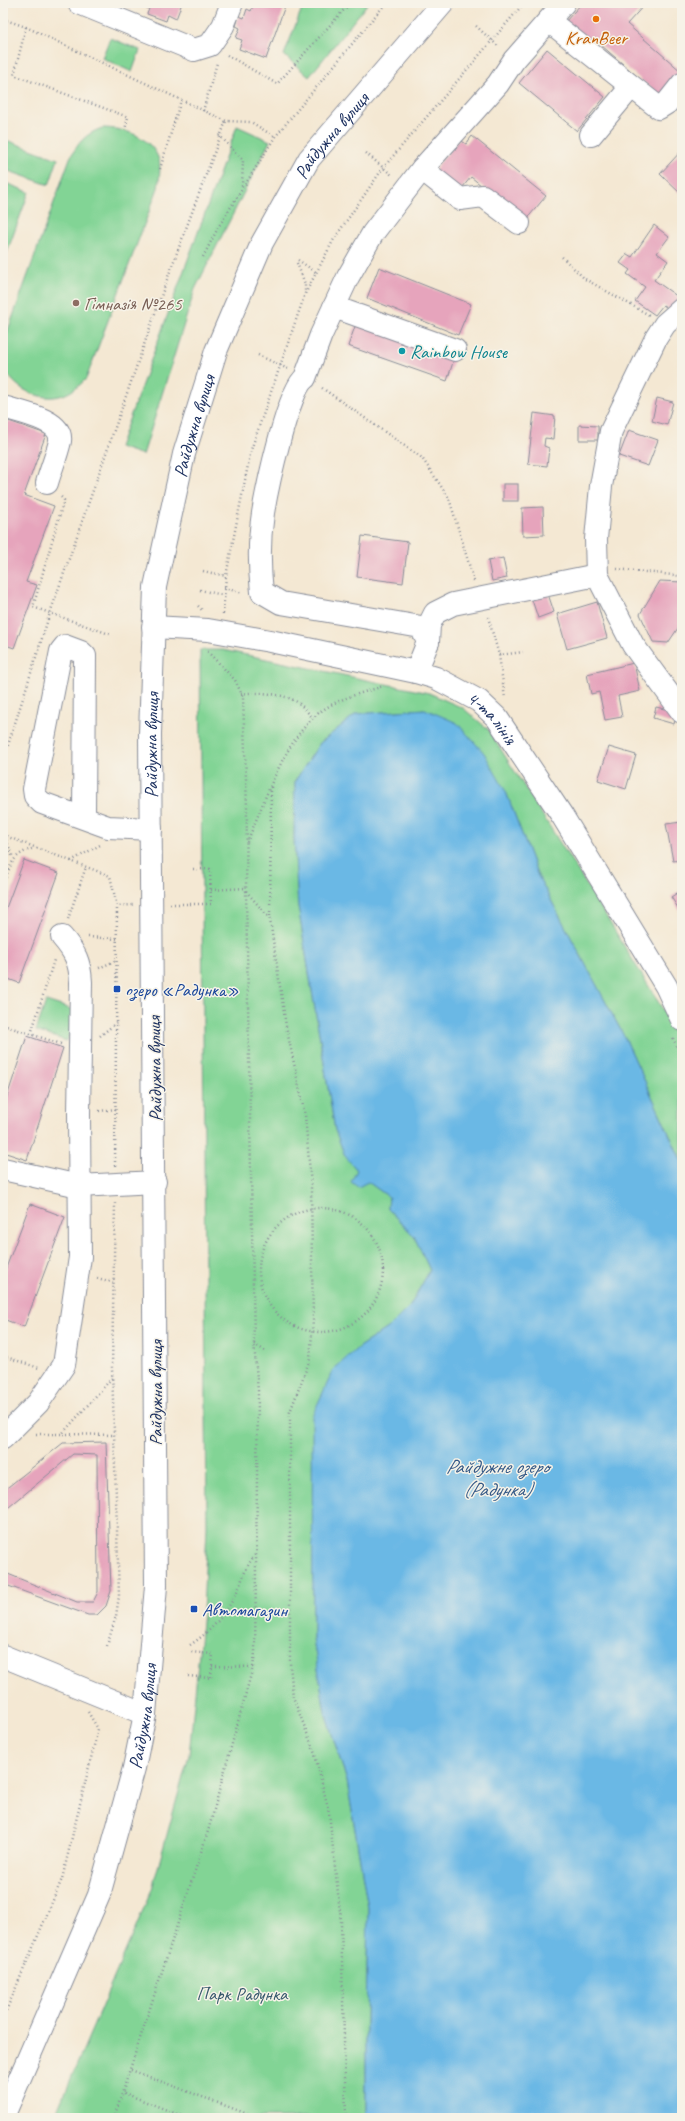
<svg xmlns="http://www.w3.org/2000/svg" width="685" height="2121" viewBox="0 0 685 2121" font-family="Caveat,sans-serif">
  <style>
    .green { fill: #82d495; stroke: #4e827a }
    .water { fill: #6bb8e5; stroke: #4374a2 }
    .building { fill: #e6a4bc }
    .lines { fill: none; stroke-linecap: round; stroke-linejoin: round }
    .minor-casing { stroke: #888c98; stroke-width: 24 }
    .path { stroke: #888c98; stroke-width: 2.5; stroke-dasharray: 1 3; stroke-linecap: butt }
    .minor { stroke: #fff; stroke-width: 22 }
    .food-dot { fill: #e8710a; stroke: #f7f3e8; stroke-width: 1.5 }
    .education-dot { fill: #8d6e63; stroke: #f7f3e8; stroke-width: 1.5 }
    .culture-dot { fill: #0f9aa8; stroke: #f7f3e8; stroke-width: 1.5 }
    .transit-dot { fill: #1a4fb4; stroke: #f7f3e8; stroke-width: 1.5 }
    .labels { text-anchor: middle; stroke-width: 3; stroke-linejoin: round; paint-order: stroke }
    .food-label { font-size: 19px; fill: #c56008; stroke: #f7f3e8 }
    .street-label { font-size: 19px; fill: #1b2f5e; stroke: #f7f3e8 }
    .education-label { font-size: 19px; fill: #785e54; stroke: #f7f3e8; text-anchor: start }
    .culture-label { font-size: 19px; fill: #0d838f; stroke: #f7f3e8; text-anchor: start }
    .transit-label { font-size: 19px; fill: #164399; stroke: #f7f3e8; text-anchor: start }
    .park-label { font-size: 19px; fill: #35586c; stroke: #f7f3e8 }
    .water-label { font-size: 20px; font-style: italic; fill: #335886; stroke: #f7f3e8 }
  </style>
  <rect width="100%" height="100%" fill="#f7f3e8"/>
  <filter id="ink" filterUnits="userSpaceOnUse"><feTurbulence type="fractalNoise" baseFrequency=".025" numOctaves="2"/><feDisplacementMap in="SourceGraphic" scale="8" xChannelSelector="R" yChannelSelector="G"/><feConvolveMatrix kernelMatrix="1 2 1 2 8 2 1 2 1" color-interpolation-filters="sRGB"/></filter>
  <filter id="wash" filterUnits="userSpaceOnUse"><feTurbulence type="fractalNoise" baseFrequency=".012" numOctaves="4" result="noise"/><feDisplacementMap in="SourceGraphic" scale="16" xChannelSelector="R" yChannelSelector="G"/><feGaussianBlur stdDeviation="0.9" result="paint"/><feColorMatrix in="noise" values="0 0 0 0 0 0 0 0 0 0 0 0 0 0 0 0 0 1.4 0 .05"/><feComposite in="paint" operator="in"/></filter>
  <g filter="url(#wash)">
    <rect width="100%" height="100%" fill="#f4e8d3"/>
    <g class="green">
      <polygon points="304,3 368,3 309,77 284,55"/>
      <polygon points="110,38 140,50 132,72 102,58"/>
      <polygon points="237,126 270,141 195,289 143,455 119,447"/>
      <path d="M102,128c22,0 49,8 57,32 2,9 0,19 -1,28l-72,191c-7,7 -14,13 -23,16 -22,8 -52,-7 -59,-29 -2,-7 -1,-15 -1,-22l67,-186c8,-15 15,-24 32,-30z"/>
      <polygon points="3,139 58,159 49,185 3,169"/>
      <polygon points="3,182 29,192 3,263"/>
      <polygon points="200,650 223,650 429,693 463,708 488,729 595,898 665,1013 682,1051 682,1162 626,1040 538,876 506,792 425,709 356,714 320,743 295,781 294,838 298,906 335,1130 345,1155 368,1182 389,1197 388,1209 414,1236 430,1270 410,1306 388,1328 359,1347 313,1544 313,1638 325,1712 347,1781 368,1908 366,2026 366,2118 54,2118 152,1889 189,1755 203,1612 207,1527"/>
      <polygon points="46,1001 77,1011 67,1041 36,1031"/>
    </g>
    <polygon class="water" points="425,709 457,723 484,753 506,792 538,876 626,1040 682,1162 682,2118 366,2118 366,2026 368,1908 347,1781 325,1712 313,1638 312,1416 334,1369 359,1347 388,1328 410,1306 430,1270 414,1236 388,1209 389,1197 368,1182 358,1187 351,1182 357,1170 345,1156 335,1130 298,906 294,838 295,781 320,743 356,714"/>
    <g id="blocks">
      <g class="building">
        <polygon points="119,3 133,3 131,8"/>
        <polygon points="135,3 182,3 176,19 168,15 166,21 147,14 149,9"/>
        <polygon points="254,3 286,3 266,59 239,49 242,40 236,38 240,28 236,26 239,16 244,18 247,9 251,11"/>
        <polygon points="582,3 646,3 627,24 682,72 661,97 594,39 590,44 565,22"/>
        <polygon points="547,49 605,97 577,131 519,83"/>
        <polygon points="472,136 546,196 525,221 471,177 449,204 430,189 436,168 459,139 466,144"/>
        <polygon points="682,150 682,195 660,174"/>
        <polygon points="654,225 669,237 657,253 668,261 654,280 681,299 672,311 663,305 655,315 635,301 645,287 627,274 630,270 620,263 627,254 632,257"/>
        <polygon points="379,267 471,304 458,335 367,298"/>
        <polygon points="357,321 455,356 447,381 348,346"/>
        <polygon points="657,398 673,402 667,425 652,421"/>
        <polygon points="534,413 555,416 553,439 545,438 544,446 549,448 547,466 528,464"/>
        <polygon points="3,419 46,434 24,495 54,506 26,582 37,585 14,648 3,644"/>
        <polygon points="579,425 598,426 598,440 579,440"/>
        <polygon points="629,430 658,440 648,466 619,456"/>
        <rect x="503" y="484" width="15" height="17"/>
        <polygon points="543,507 544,535 523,536 522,508"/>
        <polygon points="362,536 408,542 403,583 357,577"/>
        <polygon points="503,558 507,578 492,581 488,561"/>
        <polygon points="660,581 682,582 682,622 668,643 653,642 640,614"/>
        <polygon points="548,594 554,612 538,618 532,600"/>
        <polygon points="597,602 607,638 567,649 557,614"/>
        <polygon points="634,663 640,691 618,696 622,717 605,720 599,692 591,694 587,674"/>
        <polygon points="656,707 677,712 674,724 653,718"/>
        <polygon points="609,747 636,755 626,789 598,780"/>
        <polygon points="682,822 682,860 673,861 666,824"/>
        <polygon points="24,860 59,873 19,983 3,977 3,916"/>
        <polygon points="682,890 682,914 671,897"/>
        <polygon points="27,1036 63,1048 27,1160 3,1152 3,1109"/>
        <polygon points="30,1204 65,1217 24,1327 3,1319 3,1276"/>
        <polygon points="106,1442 111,1591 106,1606 97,1615 88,1615 3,1584 3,1572 77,1602 93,1602 98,1592 97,1455 73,1454 3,1512 3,1491 63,1443"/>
      </g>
    </g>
  </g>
  <g filter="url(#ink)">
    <use href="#blocks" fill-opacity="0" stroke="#888c98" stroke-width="1"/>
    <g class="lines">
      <defs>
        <g id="minor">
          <polyline points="79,3 194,50 210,45 223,26 232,3"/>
          <polyline points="549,21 659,108 667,103 682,84"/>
          <polyline points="591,135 631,87"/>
          <polyline points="422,169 460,199 483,196 519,223"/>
          <polyline points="334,307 455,350"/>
          <polyline points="682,309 665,324 656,338 611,431 601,486 596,539 597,575 633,645 682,712"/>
          <path d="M3,407c15,5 60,12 57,34 -3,14 -9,28 -13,42"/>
          <path id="s1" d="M153,627l55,3 62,11 146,31 20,6 43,23 18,17 66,99 103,169 16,34"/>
          <path d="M428,642l-7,-15 -140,-24 -19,-11c-3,-26 -3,-53 1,-79 4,-24 25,-124 42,-135l16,-43 27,-58 25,-44 49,-64 76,-85 16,-24 50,-57"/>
          <polyline points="416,672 428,642 429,625 435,613 453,604 597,575"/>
          <polyline points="84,818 85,656 81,652 65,646 61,651 34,789 35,796 42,803 108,827 151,829"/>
          <polyline points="3,1169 79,1186 155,1182"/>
          <path d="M3,1438l35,-35 26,-38 16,-108 -1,-143 2,-132c-1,-20 -6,-30 -19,-45"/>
          <polyline points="3,1656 145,1714"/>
          <path id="s2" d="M3,2117l96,-222 35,-127 11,-54 11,-128 -6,-852 5,-147 29,-133 32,-103 46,-108 47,-84 134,-156"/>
        </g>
      </defs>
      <use href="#minor" class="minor-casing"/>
      <g class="path">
        <polyline points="3,19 26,27 226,121 251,122 275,137"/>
        <polyline points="476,26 499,47"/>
        <polyline points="26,27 14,75 128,117 125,130"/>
        <polyline points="227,55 277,84 350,3"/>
        <polyline points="203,111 217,63"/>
        <polyline points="219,135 243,160 242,187"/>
        <polyline points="366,153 393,176"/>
        <polyline points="160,169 181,100"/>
        <polyline points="203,257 219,226 275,137 386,3"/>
        <polyline points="562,257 585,279 649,315"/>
        <polyline points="298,260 317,273"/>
        <polyline points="297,263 305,284 305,294"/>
        <polyline points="258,355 288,369"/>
        <polyline points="322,388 422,458 449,498 474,581"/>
        <polyline points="61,497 64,500 33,607 112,635"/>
        <polyline points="617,569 682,576"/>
        <polyline points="203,571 226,576"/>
        <polyline points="224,588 243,593"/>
        <polyline points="200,590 223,595"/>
        <polyline points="198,606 202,610"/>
        <polyline points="223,614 226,576 251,450 305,294 334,239 383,168 524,3"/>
        <polyline points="488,617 499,655 505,698"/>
        <polyline points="499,655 523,652"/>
        <path d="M241,694c13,-3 45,0 56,8 6,4 11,11 16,16"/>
        <polyline points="3,761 50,613 165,285 226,121"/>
        <polyline points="271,787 270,920 286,1026 305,1115 311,1185 312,1261 313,1321 310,1359 290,1412 290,1663 293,1697 314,1751 329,1812 341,1921 346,2118"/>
        <polyline points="3,835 110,876 117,906 133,905"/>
        <polyline points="5,836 13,858"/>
        <path d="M247,842c19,-43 40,-114 84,-137 16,-9 35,-13 52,-19"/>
        <polyline points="71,861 100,845"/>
        <path d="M3,885c8,-21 9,-31 32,-37"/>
        <polyline points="211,890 246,888"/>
        <polyline points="246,891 270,919"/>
        <polyline points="170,904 211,904 210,869 191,869"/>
        <polyline points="68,919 86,867"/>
        <polyline points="88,937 117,939"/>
        <polyline points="99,968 117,960"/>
        <polyline points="3,1025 61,1044"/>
        <polyline points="31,1034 54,960"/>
        <polyline points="100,1036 116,1023"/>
        <polyline points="673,1038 682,1058"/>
        <polyline points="99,1111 116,1109"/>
        <polyline points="115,1166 117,906"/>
        <circle cx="321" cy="1270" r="62"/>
        <polyline points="97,1278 113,1282"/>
        <polyline points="254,1344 267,1352"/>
        <polyline points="3,1356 39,1368"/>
        <polyline points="36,1434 62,1434 112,1378"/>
        <polyline points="63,1434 114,1435"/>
        <path d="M190,1645c23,-15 39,-34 50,-60 4,-11 7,-20 15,-30"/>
        <polyline points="107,1646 116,1616 119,1596 112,1367 115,1203"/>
        <polyline points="212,1666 253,1667"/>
        <polyline points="188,1676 211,1678 213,1654 190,1652"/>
        <polyline points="3,2018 62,1879 98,1729 88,1712"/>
        <polyline points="131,2070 258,2118"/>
        <polyline points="124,2093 187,2118"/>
        <polyline points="114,2118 209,1828 253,1667 255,1653 258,1391 254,1344 246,891 247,807 243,697 235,680 206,650"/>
      </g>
      <use href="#minor" class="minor"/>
    </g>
  </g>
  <circle class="food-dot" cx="596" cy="19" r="4"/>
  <circle class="education-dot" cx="76" cy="303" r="4"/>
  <circle class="culture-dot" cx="402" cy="351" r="4"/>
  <g class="transit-dot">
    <rect x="113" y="985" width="8" height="8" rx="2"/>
    <rect x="190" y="1605" width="8" height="8" rx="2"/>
  </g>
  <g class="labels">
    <g class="food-label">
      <text x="596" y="44">KranBeer</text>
    </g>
    <g class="street-label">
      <text dy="7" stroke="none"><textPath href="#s2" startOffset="2046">Райдужна вулиця</textPath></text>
      <text dy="7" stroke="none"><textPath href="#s2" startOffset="1722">Райдужна вулиця</textPath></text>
      <text dy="7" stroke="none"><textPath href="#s1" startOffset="358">4-та лінія</textPath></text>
      <text dy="7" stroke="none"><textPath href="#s2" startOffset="1398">Райдужна вулиця</textPath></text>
      <text transform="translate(154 1069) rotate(-91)" y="7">Райдужна вулиця</text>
      <text transform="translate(155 1393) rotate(-90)" y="7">Райдужна вулиця</text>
      <text dy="7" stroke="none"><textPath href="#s2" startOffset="426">Райдужна вулиця</textPath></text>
    </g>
    <g class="education-label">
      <text x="84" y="310">Гімназія №265</text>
    </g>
    <g class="culture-label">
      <text x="410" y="358">Rainbow House</text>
    </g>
    <g class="transit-label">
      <text x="125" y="996">озеро «Радунка»</text>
      <text x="202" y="1616">Автомагазин</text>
    </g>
    <g class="park-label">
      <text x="242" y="2000">Парк Радунка</text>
    </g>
    <g class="water-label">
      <text x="497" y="1473">Райдужне озеро<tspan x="497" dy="23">(Радунка)</tspan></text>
    </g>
  </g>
  <rect width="685" height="2121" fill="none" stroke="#f7f3e8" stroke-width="16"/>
</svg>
